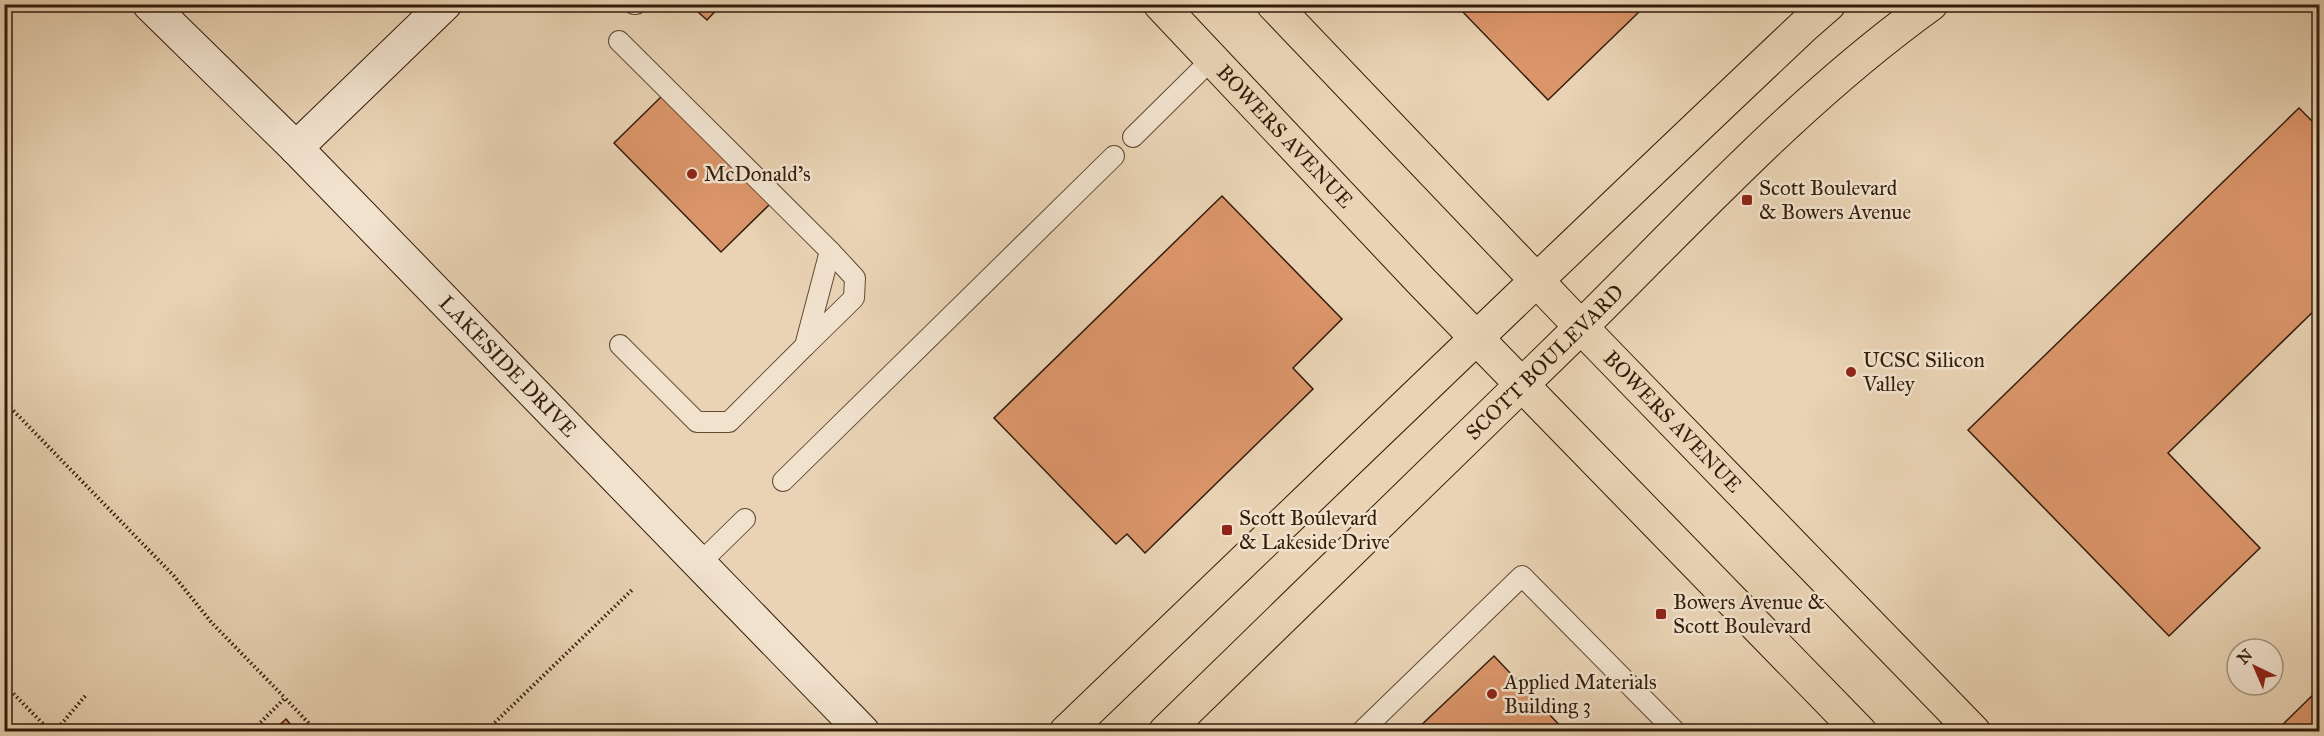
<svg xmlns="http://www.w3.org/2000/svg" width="2324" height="736" viewBox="0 0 2324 736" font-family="'IM FELL Great Primer',serif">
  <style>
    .building { fill: #db956a; stroke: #331c0a; stroke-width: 1.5 }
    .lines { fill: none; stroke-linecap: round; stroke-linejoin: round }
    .lane-casing { stroke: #604a34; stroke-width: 22 }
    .secondary-casing { stroke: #331c0a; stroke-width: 35 }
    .primary-casing { stroke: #331c0a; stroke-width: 35 }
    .path { stroke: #331c0a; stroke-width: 4; stroke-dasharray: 1.5 3; stroke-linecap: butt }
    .lane { stroke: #f1e2ce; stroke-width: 20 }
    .secondary { stroke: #f1e2ce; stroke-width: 33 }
    .primary { stroke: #e9d3b4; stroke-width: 33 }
    .poi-dot { fill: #8f2418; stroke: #f1e2ce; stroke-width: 2 }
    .labels { text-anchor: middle; stroke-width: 5; stroke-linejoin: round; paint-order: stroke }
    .street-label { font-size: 21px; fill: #331c0a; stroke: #f1e2ce }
    .poi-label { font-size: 21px; fill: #331c0a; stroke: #f1e2ce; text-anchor: start }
  </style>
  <rect width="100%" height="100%" fill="#e9d3b4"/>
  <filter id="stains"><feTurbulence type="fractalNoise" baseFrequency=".00333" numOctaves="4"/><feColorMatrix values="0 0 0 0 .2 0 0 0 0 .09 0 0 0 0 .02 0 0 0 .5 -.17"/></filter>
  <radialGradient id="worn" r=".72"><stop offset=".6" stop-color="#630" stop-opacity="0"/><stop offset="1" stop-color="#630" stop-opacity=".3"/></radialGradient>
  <g class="building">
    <polygon points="705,4 722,4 707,20 698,12"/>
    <polygon points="1460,4 1632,4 1639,12 1548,100 1458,7"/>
    <polygon points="663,95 770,204 721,252 614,143"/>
    <polygon points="2299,108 2320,129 2320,305 2168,453 2260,548 2169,636 1968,430"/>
    <polygon points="1222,196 1342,319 1293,368 1313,389 1145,553 1127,534 1116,544 994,418"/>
    <polygon points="1494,656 1566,732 1414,732"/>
    <polygon points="2320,688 2320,732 2275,732"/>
    <polygon points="286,719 297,732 272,732"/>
  </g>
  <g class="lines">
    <defs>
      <g id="lane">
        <polyline points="634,4 636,4"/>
        <polyline points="619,41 830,251 805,346 729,422 697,422 620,345"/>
        <polyline points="1133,137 1212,59"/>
        <polyline points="805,346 854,298 855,278 830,251"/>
        <polyline points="783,481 1114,156"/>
        <polyline points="700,563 745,519"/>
        <polyline points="1361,732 1522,576 1676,732"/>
      </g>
      <g id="secondary">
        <path id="s1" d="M149,4l147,144 567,584"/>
        <polyline points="296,148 445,4"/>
      </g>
      <g id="primary">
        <path id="s2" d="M1160,4l262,278 438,450"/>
        <path id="s3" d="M1273,4l308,323 393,405"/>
        <path d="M1066,732c246,-236 491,-473 739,-707l24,-21"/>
        <path id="s4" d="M1165,732c139,-136 280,-271 419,-408 111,-110 219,-228 347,-320"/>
      </g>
    </defs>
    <use href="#lane" class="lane-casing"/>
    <use href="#secondary" class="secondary-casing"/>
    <use href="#primary" class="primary-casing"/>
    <g class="path">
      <polyline points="4,401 174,576 212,623 285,698"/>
      <polyline points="4,684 51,732"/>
      <polyline points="60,732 58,728 86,695"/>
      <polyline points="251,732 285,698 317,732"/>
      <polyline points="485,732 633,589"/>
    </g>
    <use href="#lane" class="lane"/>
    <use href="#secondary" class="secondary"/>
    <use href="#primary" class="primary"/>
  </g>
  <g class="poi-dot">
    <circle cx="692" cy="174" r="6"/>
    <rect x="1741" y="194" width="12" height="12" rx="3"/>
    <circle cx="1851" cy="372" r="6"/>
    <rect x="1221" y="524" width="12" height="12" rx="3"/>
    <rect x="1655" y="608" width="12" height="12" rx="3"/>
    <circle cx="1492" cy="694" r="6"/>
  </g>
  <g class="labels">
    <g class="street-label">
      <text dy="7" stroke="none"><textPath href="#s2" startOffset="182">BOWERS AVENUE</textPath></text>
      <text dy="7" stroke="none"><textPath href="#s4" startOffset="530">SCOTT BOULEVARD</textPath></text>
      <text dy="7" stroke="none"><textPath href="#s1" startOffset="510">LAKESIDE DRIVE</textPath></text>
      <text dy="7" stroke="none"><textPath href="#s3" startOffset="578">BOWERS AVENUE</textPath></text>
    </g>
    <g class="poi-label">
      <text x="704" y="181">McDonald's</text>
      <text x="1759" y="195">Scott Boulevard<tspan x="1759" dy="24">&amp; Bowers Avenue</tspan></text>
      <text x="1863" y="367">UCSC Silicon<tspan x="1863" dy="24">Valley</tspan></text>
      <text x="1239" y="525">Scott Boulevard<tspan x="1239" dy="24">&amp; Lakeside Drive</tspan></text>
      <text x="1673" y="609">Bowers Avenue &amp;<tspan x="1673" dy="24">Scott Boulevard</tspan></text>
      <text x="1504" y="689">Applied Materials<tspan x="1504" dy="24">Building 3</tspan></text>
    </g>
  </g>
  <rect width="2324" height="736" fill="none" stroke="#e9d3b4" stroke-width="24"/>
  <rect x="6" y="6" width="2312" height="724" fill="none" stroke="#331c0a" stroke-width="3"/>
  <rect x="12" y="12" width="2300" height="712" fill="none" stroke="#331c0a" stroke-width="1.5"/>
  <g transform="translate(2255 667) rotate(316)"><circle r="28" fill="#f1e2ce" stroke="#a59380" stroke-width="1.5"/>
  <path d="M0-4.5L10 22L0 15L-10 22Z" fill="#8f2418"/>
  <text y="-9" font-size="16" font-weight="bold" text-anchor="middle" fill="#331c0a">N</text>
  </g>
  <rect width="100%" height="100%" filter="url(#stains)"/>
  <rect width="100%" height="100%" fill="url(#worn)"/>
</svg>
